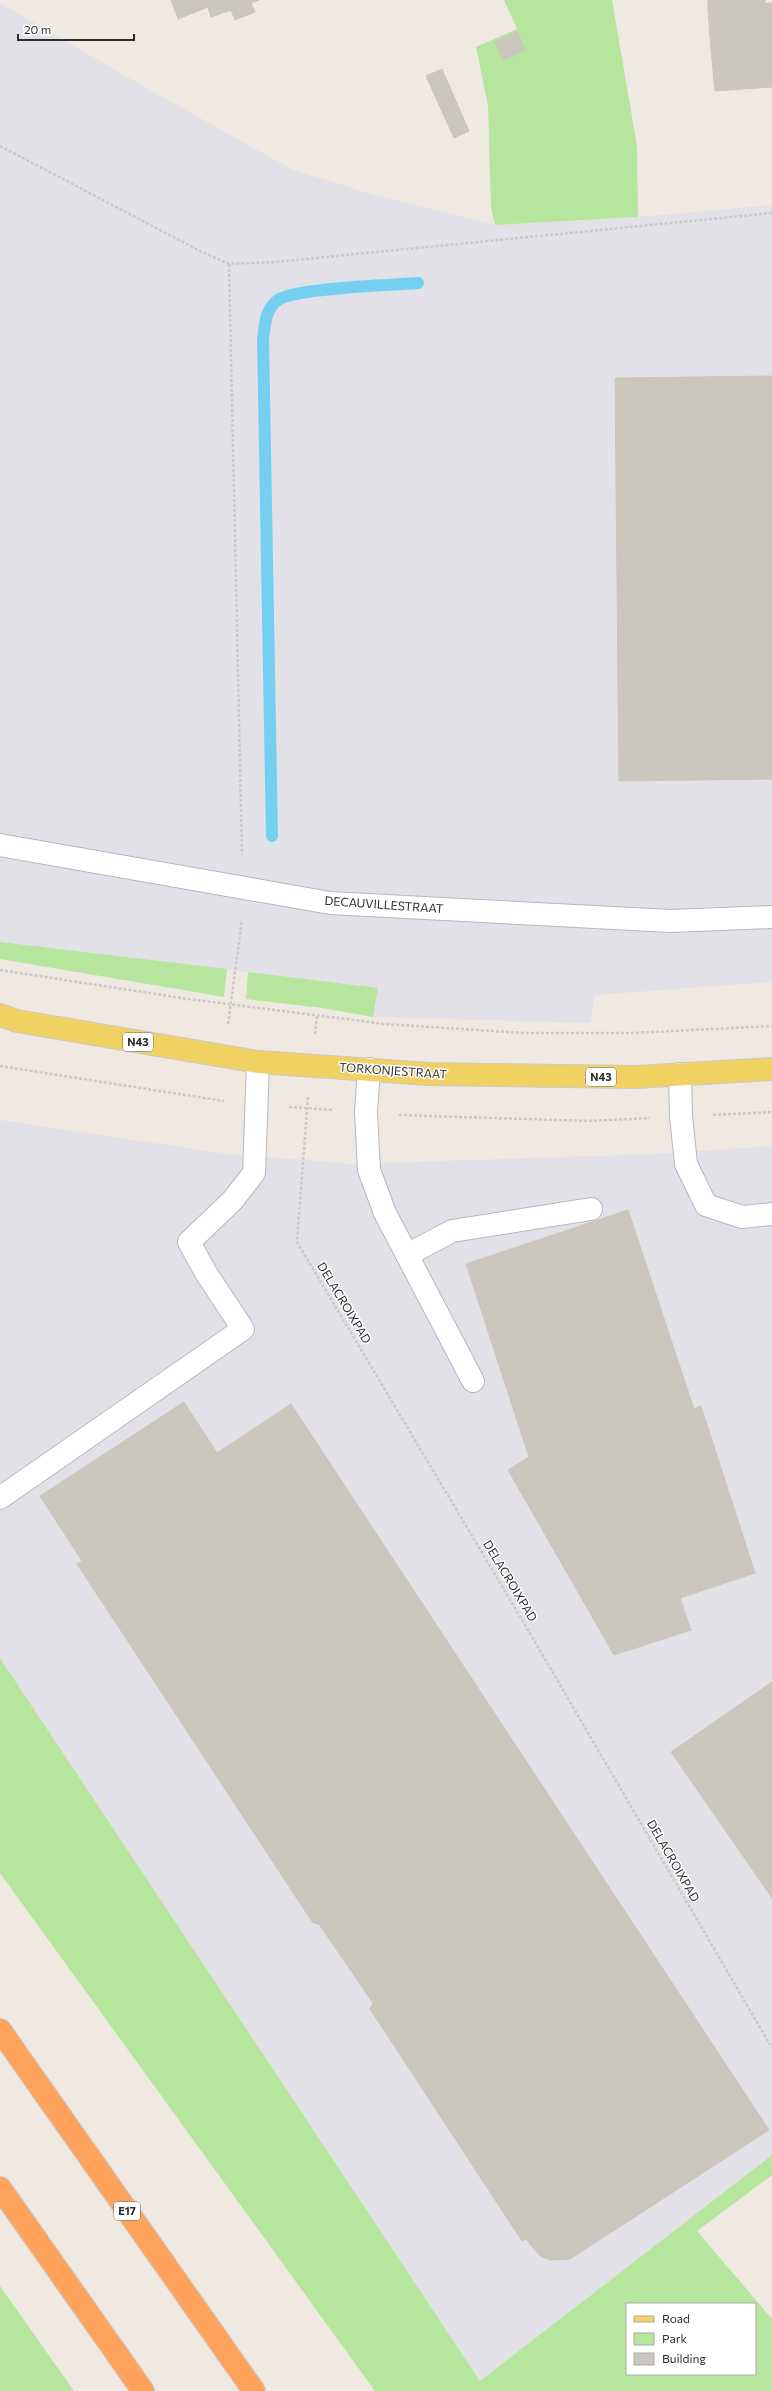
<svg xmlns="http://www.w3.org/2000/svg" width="772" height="2391" viewBox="0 0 772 2391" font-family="Commissioner,sans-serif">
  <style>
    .industrial { fill: #e3e1e8 }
    .green { fill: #b6e59e; fill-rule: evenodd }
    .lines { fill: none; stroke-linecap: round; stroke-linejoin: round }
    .stream { stroke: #75cff0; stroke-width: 12 }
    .building { fill: #cbc7bf; stroke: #cbc5ba }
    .minor-casing { stroke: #b4b7c1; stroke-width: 24 }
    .major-casing { stroke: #c9c9c9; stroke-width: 24 }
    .highway-casing { stroke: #c9c9c9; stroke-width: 24 }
    .path { stroke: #c9c9c9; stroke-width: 2.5; stroke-dasharray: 3 2; stroke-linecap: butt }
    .minor { stroke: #fff; stroke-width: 22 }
    .major { stroke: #f2d163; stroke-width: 22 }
    .highway { stroke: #ffa35c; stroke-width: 22 }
    .labels { text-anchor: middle; stroke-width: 3; stroke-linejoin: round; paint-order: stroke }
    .shield { fill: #fff; stroke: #6d6d6d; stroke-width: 1 }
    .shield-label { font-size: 11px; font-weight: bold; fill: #2e2e2e }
    .street-label { font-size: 12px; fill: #2e2e2e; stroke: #fff }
  </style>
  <rect width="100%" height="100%" fill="#efe9e1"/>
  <g class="industrial">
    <polygon points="0,3 143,86 291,169 375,195 495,225 638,217 772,205 772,982 595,995 590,1023 373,1017 378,988 0,942"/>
    <polygon points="0,1120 228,1154 353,1164 653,1154 772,1146 772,2155 480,2381 0,1658"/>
  </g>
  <g class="green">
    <polygon points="504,0 612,0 637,146 638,217 495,225 491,207 488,106 476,47 517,29"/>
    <polygon points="0,942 227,969 224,997 0,959"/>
    <polygon points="248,972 378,988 373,1017 322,1008 246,999"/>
    <path d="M0,1658l480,723 292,-226v20l-75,56 75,88v72h-397l-375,-518zM627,2304h128v70h-128z"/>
    <polygon points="0,2286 74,2391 0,2391"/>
  </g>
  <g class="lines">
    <path class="stream" d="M272,836l-9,-497c2,-14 2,-30 15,-39 16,-12 114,-15 140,-17"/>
  </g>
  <g class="building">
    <polygon points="171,0 259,0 251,3 255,12 235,20 231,10 211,17 208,7 178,19"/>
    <polygon points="708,0 765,0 765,4 708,9"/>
    <polygon points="772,3 772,45 711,49 708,9"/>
    <polygon points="517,32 525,50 503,60 495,42"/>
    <polygon points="772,45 772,87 715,91 711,49"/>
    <polygon points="442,69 469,131 454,138 426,76"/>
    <polygon points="772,376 772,779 619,781 615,378"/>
    <polygon points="628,1210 694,1409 701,1406 755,1573 680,1598 691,1630 614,1655 508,1470 529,1457 466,1264"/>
    <polygon points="184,1402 217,1453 291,1404 769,2130 570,2259 550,2260 540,2256 526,2239 522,2241 370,2009 373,2003 319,1924 313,1923 77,1564 82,1561 40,1496"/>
    <polygon points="772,1682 772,1898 671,1752"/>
  </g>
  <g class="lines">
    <defs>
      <g id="minor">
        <polyline points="0,845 330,903 671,921 772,917"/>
        <polyline points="369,1069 366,1112 369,1170 385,1213 473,1381"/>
        <polyline points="680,1074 681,1116 686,1164 706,1205 742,1217 772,1214"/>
        <polyline points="407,1255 452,1231 591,1209"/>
        <polyline points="0,1498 243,1329 206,1273 189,1242 232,1201 254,1173 258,1062"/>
      </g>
      <polyline id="major" points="0,1015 17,1021 258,1062 429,1074 636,1077 772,1069"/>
      <g id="highway">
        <polyline points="0,2030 254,2391"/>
        <polyline points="0,2188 143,2391"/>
      </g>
    </defs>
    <use href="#minor" class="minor-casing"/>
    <use href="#major" class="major-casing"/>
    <use href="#highway" class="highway-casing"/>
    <g class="path">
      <polyline points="0,146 200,251 229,264 275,262 772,213"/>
      <polyline points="229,264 242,855"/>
      <polyline points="0,970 188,999 385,1024 524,1033 633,1033 772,1026"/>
      <polyline points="228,1024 242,920"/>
      <polyline points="315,1034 317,1016"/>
      <polyline points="0,1066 224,1101"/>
      <polyline points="308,1097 297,1242 528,1630 772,2048"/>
      <polyline points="289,1107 334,1110"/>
      <polyline points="399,1115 589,1121 650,1118"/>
      <polyline points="713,1115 772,1112"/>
    </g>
    <use href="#minor" class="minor"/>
    <use href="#major" class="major"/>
    <use href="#highway" class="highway"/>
  </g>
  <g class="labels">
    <g class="shield">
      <rect x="123" y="1033" width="30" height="18" rx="3"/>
      <rect x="586" y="1068" width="30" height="18" rx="3"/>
      <rect x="114" y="2202" width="26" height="18" rx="3"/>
    </g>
    <g class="shield-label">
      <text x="138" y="1046">N43</text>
      <text x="601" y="1081">N43</text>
      <text x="127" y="2215">E17</text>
    </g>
    <g class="street-label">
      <text transform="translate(384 905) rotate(4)" y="4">DECAUVILLESTRAAT</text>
      <text transform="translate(393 1071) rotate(4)" y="4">TORKONJESTRAAT</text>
      <text transform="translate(344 1303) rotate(59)" y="4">DELACROIXPAD</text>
      <text transform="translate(510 1581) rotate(59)" y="4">DELACROIXPAD</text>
      <text transform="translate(673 1861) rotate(60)" y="4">DELACROIXPAD</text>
    </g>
  </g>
  <rect x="626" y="2303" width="130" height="72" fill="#ffffff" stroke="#ababab"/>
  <rect x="634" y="2316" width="20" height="6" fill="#f2d163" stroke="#ababab"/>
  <text x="662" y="2323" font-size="12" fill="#2e2e2e">Road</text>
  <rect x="634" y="2333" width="20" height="12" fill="#b6e59e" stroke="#ababab"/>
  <text x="662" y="2343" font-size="12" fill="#2e2e2e">Park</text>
  <rect x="634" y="2353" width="20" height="12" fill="#cbc7bf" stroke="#ababab"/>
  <text x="662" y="2363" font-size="12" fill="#2e2e2e">Building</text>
  <path d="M18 34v6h116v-6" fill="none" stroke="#2e2e2e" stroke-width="2"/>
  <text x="24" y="34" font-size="12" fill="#2e2e2e" stroke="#ffffff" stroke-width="3" paint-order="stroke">20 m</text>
</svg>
